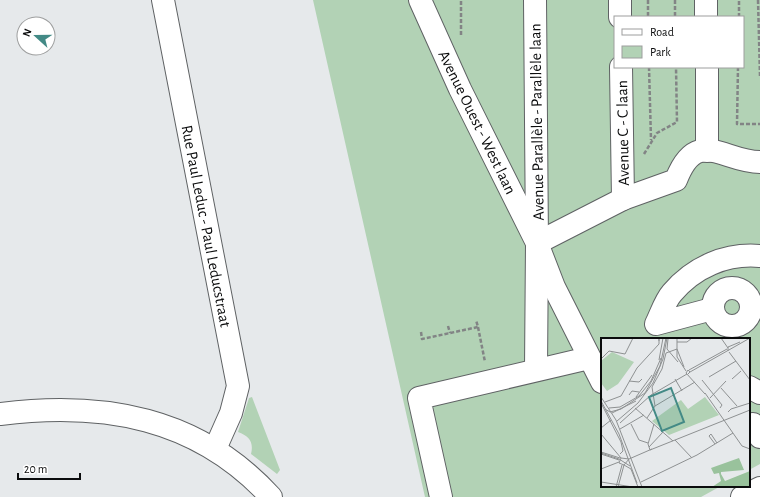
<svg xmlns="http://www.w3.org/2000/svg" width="760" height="497" viewBox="0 0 760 497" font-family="'Alegreya Sans',sans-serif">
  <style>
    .green { fill: #b2d2b5; fill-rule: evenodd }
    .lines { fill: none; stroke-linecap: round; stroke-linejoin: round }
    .minor-casing { stroke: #5f6264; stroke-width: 24 }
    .path { stroke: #828485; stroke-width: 2.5; stroke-dasharray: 4 2; stroke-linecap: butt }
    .minor { stroke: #fff; stroke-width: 22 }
    .labels { text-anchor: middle; stroke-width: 3; stroke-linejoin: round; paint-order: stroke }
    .street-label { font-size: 16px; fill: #0b0c0d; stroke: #fff }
    .inset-road { fill: none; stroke: #8e9192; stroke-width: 1 }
    .view { fill: #438a86; fill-opacity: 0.15; stroke: #438a86; stroke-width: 2 }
    .inset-edge { fill: none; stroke: #0b0c0d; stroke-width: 2 }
  </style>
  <rect width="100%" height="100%" fill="#e6e9eb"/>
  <g class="green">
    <path d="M313,0h447v464l-11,6v-131h-147v147h119l-20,11h-276zM615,17h128v50h-128z"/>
    <path d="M252,397l28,73 -3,4 -26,-20c3,-12 -2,-18 -13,-22l11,-34z"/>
  </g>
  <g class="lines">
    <defs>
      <g id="minor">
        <polyline points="163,0 238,386 231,413 215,449"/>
        <polyline points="420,0 460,89 537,243 554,287 602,382"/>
        <polyline points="535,0 537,243 536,370"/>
        <polyline points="620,0 620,17"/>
        <polyline points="706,0 706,17"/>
        <polyline points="621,67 623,199"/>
        <polyline points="707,67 707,151"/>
        <path d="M537,243l86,-44 53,-19c21,-54 47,-18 84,-18"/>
        <circle cx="732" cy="307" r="19"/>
        <path d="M712,309l-56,15c5,-10 9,-23 16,-31 22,-26 54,-40 88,-37"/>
        <polyline points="749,387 760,393"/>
        <path d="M0,414c103,-13 198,3 271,83"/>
        <polyline points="753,424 760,437"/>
        <polyline points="441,497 419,398 589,358"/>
        <polyline points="742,497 760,488"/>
      </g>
    </defs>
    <use href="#minor" class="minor-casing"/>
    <g class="path">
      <polyline points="648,0 648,17"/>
      <polyline points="675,0 675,17"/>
      <polyline points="758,0 760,76"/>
      <polyline points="739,17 739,0"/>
      <polyline points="461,35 461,0"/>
      <polyline points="649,67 651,140"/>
      <polyline points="738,67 737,124 760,124"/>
      <polyline points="644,154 657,133 677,122 676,67"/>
      <polyline points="448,326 450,333"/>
      <polyline points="478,327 485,362"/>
      <polyline points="421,332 422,339 478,327 476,320"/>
    </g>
    <use href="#minor" class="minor"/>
  </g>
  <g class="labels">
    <g class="street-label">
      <text transform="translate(478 122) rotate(64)" y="6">Avenue Ouest - West laan</text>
      <text transform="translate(536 122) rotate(-91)" y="6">Avenue Parallèle - Parallèle laan</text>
      <text transform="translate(622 133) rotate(-91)" y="6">Avenue C - C laan</text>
      <text transform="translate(207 226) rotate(79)" y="6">Rue Paul Leduc - Paul Leducstraat</text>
    </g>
  </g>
  <g transform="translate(601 338)">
    <rect width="149" height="149" fill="#e6e9eb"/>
    <path d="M11,14l22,10 -16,22 -11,7 -6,-8v-22zM104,59l14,18 -50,20 -17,-14 29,-21 7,9z" fill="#b2d2b5"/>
    <path d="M138,120l5,12 -23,2v2l4,7 25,-10v16h-38l9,-6 -2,-8 -5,1 -3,-6z" fill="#99c29c"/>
    <path class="inset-road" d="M76,0v19l9,14M120,0l7,10M67,1l-1,10 11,13M76,4h10l5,-4M76,11l7,18M127,13v-4l12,-5M128,14l21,28M0,21l8,-8 16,3 8,-16M58,22l4,-22M88,32l38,-21M89,34l60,-34M87,36l2,-2 -2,-2 -2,3 19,21M108,39l27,-16M74,41l7,12M131,41l9,-8M101,42l20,25 -2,3M28,43l10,1 3,-3M120,50l16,18M104,55l37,53 8,3M28,57l3,-4 7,1M0,59l15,23 26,67M35,59l16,-22M109,60l16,-17M0,63l18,33 18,49M4,64l16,-6 16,-28 22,-24v-5v2M0,65l20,39 2,9 -3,3M54,68l40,-24M8,70l11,-1 19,-11 12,-15 10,-23M34,70l38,33M4,71l5,3 11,-3 24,-16 15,-27 6,-28M127,74l3,-3 19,-6M11,75l24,-12M46,80l8,-12 -3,-19 10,-18 4,-16 11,-4M16,83l21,-18 15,-20 10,-24 4,-21M19,85l31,-28 36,-21M30,86l8,16 9,3M0,90l10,-8M19,91l24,-14M0,96l20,24M74,102l17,18M114,106l-6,-8 2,-2 6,9M48,109l14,-15M49,112l-2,-6 6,-20M49,112l100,-40M0,114l19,6M0,115l18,6 11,7M0,116l18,6M28,121l-8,-1 -2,5 5,2 5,-6 23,-10M23,127l7,4 7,18M0,131l18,-7M0,144l32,5M40,144l56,-27 36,-22M15,149l6,-22M17,149l6,-22"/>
    <path class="view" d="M70,50l13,34 -22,9 -13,-34z"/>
    <rect width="149" height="149" class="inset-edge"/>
  </g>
  <rect x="614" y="16" width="130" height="52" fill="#ffffff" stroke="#9d9e9e"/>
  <rect x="622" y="29" width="20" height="6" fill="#ffffff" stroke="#9d9e9e"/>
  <text x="650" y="36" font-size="12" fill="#0b0c0d">Road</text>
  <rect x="622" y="46" width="20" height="12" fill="#b2d2b5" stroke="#9d9e9e"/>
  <text x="650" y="56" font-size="12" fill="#0b0c0d">Park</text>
  <g transform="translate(36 36) rotate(291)"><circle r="19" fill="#ffffff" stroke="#9d9e9e"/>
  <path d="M0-3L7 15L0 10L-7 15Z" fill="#438a86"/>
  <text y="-6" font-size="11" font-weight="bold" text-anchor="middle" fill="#0b0c0d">N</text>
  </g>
  <path d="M18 473v6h62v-6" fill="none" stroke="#0b0c0d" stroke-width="2"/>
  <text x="24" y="473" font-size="12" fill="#0b0c0d" stroke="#ffffff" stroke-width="3" paint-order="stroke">20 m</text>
</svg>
